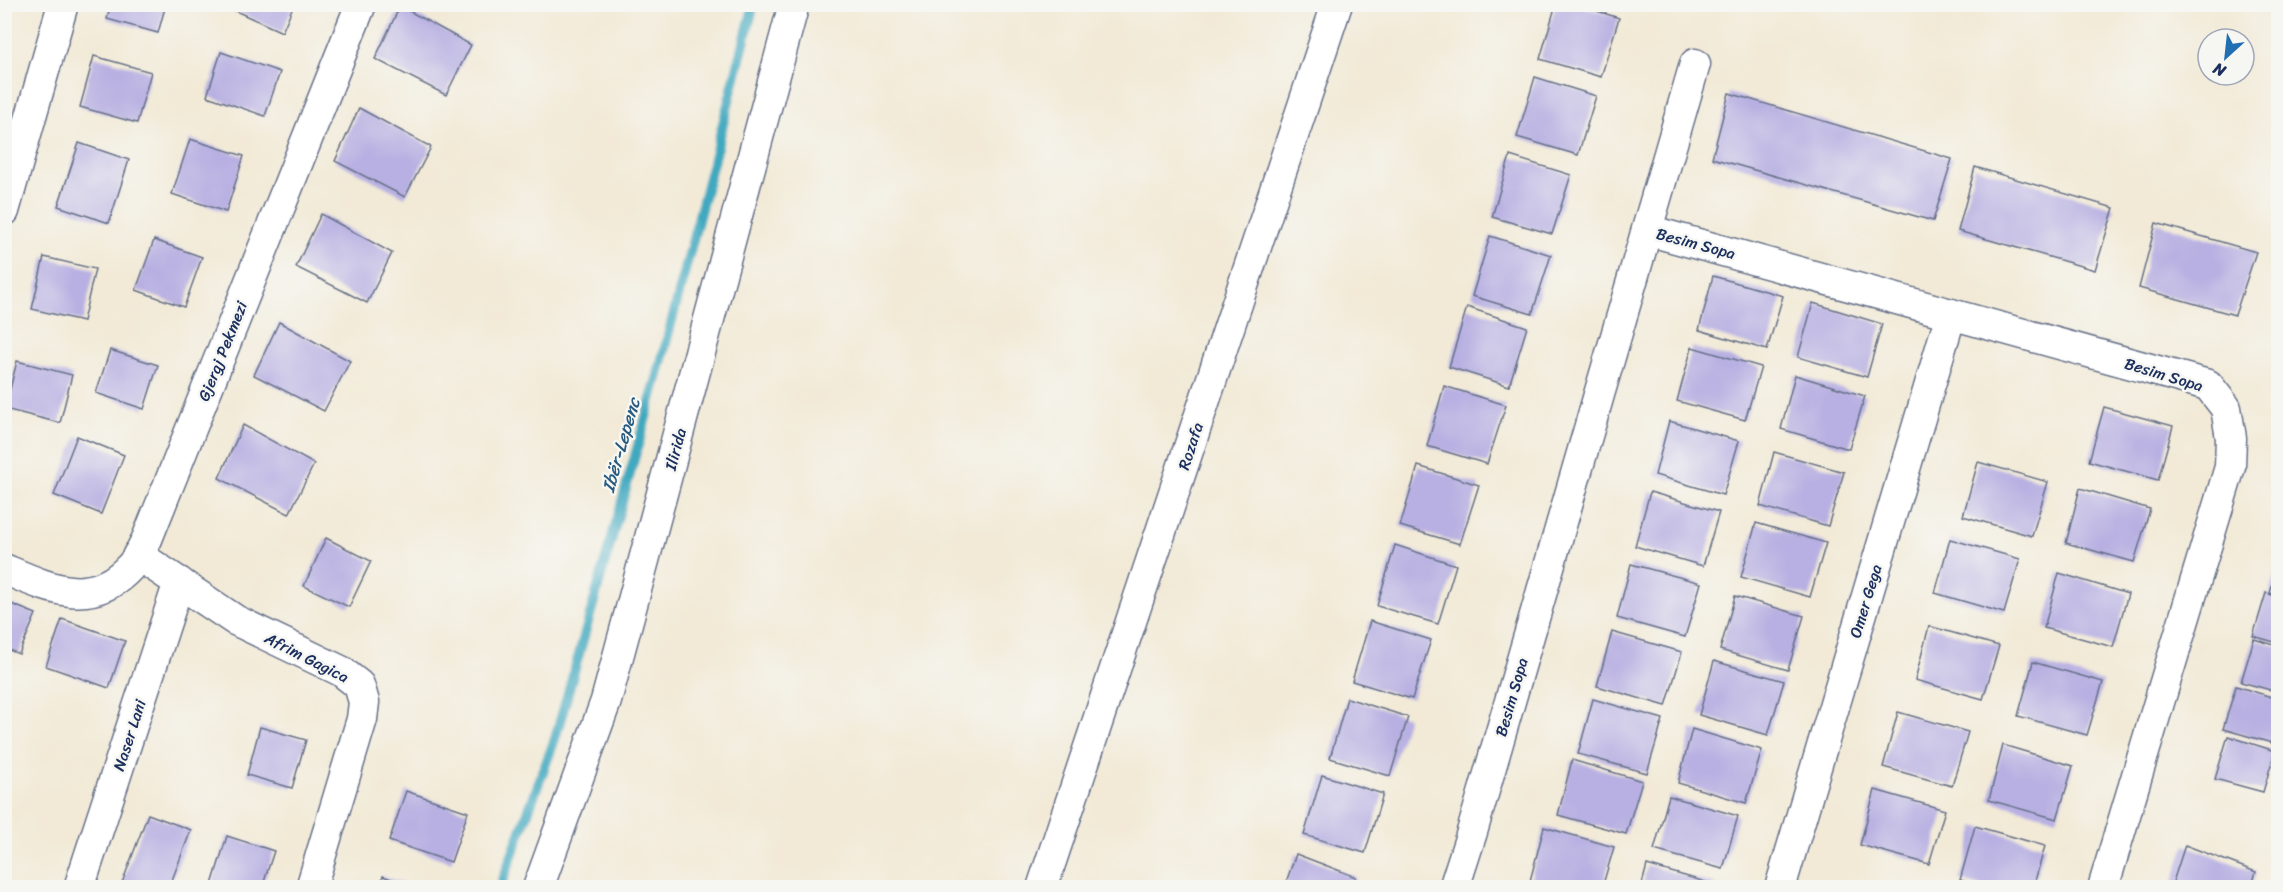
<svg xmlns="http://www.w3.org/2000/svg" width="2283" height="892" viewBox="0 0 2283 892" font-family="Sriracha,sans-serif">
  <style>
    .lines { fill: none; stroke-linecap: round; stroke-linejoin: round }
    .stream { stroke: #40a9c0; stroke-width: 10 }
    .building { fill: #b8b0e2 }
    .street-casing { stroke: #667088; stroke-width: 33 }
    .street { stroke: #fff; stroke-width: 30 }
    .labels { text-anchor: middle; stroke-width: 5; stroke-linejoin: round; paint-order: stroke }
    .street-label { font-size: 16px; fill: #1b2f5e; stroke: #f6f6f2 }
    .water-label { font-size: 18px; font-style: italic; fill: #285a80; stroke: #f6f6f2 }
  </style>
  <rect width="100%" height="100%" fill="#f6f6f2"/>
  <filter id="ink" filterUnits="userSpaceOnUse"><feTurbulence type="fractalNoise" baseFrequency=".0167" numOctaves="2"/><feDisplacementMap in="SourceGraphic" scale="12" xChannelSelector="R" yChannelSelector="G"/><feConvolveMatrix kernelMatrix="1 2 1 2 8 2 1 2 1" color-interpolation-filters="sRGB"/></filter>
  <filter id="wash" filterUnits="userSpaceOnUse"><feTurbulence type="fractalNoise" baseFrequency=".008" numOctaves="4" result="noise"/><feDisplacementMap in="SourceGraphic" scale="24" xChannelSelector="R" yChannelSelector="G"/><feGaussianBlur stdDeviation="1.35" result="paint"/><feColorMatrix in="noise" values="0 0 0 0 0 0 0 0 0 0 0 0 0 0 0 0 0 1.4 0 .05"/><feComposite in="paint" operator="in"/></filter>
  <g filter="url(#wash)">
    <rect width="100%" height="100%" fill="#f2ead7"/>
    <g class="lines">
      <polyline class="stream" points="500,888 555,739 657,378 754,4"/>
    </g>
    <g id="blocks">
      <g class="building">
        <polygon points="111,4 166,4 158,33 107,19"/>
        <polygon points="220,4 294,4 282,32"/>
        <polygon points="1556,4 1575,4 1619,18 1601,77 1540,59"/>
        <polygon points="400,6 471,45 446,95 375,59"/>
        <polygon points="221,52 280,72 265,116 207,96"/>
        <polygon points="94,56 151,72 137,123 80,107"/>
        <polygon points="1535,77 1596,96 1578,155 1517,137"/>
        <polygon points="1729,93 1952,159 1933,221 1712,158"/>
        <polygon points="359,108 431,147 405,197 335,161"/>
        <polygon points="190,139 244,156 226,212 172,194"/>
        <polygon points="79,143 129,160 109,223 58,206"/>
        <polygon points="1510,156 1571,175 1552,234 1492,217"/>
        <polygon points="1975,167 2114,208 2095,270 1958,231"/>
        <polygon points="321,214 392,253 367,303 296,267"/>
        <polygon points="2156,223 2256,252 2235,315 2139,288"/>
        <polygon points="1490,236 1551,255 1532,314 1472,296"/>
        <polygon points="154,240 202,257 184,307 136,290"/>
        <polygon points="44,257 95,269 83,321 32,309"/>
        <polygon points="1713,276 1783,296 1767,350 1699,330"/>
        <polygon points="1813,303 1882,324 1867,377 1798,357"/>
        <polygon points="1467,307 1527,327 1509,386 1449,367"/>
        <polygon points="279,322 350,361 324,411 254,375"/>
        <polygon points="1692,347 1761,367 1745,420 1677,401"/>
        <polygon points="110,350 158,365 144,409 96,393"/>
        <polygon points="17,361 72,375 60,423 5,409"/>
        <polygon points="1795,375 1865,396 1849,449 1781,429"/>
        <polygon points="1444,386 1506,405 1487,464 1427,446"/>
        <polygon points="2104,407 2173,426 2158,480 2089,461"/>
        <polygon points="1669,421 1739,441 1723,495 1655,475"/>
        <polygon points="243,425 314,464 289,514 219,478"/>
        <polygon points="77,436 124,455 101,514 54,495"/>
        <polygon points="1774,452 1844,472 1828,526 1760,506"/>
        <polygon points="1978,462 2048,482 2032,536 1963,516"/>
        <polygon points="1418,466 1479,485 1460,544 1400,526"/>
        <polygon points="2080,488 2150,509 2134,562 2066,543"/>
        <polygon points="1650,492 1719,512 1703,566 1635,546"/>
        <polygon points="1756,523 1826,543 1810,597 1741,577"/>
        <polygon points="326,538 371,561 349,607 304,586"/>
        <polygon points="1950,539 2020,559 2004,613 1935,593"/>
        <polygon points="1395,545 1456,565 1438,624 1377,606"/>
        <polygon points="1631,564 1701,583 1685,637 1617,618"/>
        <polygon points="2278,566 2278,595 2270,593"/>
        <polygon points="2059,573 2128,594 2113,647 2044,628"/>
        <polygon points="2266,593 2278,597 2278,643 2253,636"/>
        <polygon points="1735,596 1804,616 1788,670 1720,650"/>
        <polygon points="4,601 36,614 19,654 4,648"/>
        <polygon points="62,619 125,641 109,688 46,666"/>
        <polygon points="1370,621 1431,640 1412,699 1352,681"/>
        <polygon points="1929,626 1999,646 1983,699 1915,680"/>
        <polygon points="1612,632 1682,652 1666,706 1597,686"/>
        <polygon points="2254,639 2278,646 2278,692 2241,682"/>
        <polygon points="1714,661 1784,681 1768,735 1699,715"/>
        <polygon points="2033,662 2103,682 2087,735 2018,716"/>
        <polygon points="2236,686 2278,699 2278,720 2272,743 2223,729"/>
        <polygon points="1347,698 1408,717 1390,776 1330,758"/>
        <polygon points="1593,699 1663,719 1647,773 1578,754"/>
        <polygon points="1898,712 1968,732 1952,786 1883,767"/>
        <polygon points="260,727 306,740 292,788 247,775"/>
        <polygon points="1692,729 1762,750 1746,803 1678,783"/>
        <polygon points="2228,736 2275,751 2263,792 2215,779"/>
        <polygon points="2003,745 2073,766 2057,819 1989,800"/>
        <polygon points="1572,760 1642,781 1626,834 1558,815"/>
        <polygon points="1322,775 1383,794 1365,853 1304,835"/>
        <polygon points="1875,790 1945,810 1929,864 1860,845"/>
        <polygon points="406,791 468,812 451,862 389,841"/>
        <polygon points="1669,796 1738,816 1723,869 1654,850"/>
        <polygon points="148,814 191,830 169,888 133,888 122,883"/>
        <polygon points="1975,826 2045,846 2033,888 1987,888 1960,880"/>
        <polygon points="1544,827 1614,847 1602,888 1552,888 1530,881"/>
        <polygon points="227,836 274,851 262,888 211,888"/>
        <polygon points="2185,845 2256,872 2251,888 2171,888"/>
        <polygon points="1296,854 1356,877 1352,888 1284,888"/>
        <polygon points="1647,865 1716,885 1716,888 1641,888"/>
        <polygon points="383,876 413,887 413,888 378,888"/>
      </g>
    </g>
  </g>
  <g filter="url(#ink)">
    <use href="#blocks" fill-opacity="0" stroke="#667088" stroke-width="1.5"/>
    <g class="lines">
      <defs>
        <g id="street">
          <polyline points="4,211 63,4"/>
          <polyline points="1647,230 2208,385 2226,408 2231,438 2230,467 2103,888"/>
          <polyline points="138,555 235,620 341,671 359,685 364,702 362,719 311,888"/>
          <path d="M4,569c45,19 87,40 126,-2 7,-7 12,-19 17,-28l214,-535"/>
          <polyline points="79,888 179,582"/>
          <polyline points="538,888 606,701 794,4"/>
          <polyline points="1042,888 1337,4"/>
          <polyline points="1454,888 1472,832 1695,64"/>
          <polyline points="1780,888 1951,314"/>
        </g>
      </defs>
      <use href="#street" class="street-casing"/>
      <use href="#street" class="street"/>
    </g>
  </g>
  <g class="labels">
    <g class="street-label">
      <text transform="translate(1696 243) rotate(15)" y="6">Besim Sopa</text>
      <text transform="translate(222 351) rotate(-68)" y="6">Gjergj Pekmezi</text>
      <text transform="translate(2164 374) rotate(17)" y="6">Besim Sopa</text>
      <text transform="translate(1190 446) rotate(-72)" y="6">Rozafa</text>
      <text transform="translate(675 449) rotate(-75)" y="6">Ilirida</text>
      <text transform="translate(1865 601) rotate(-73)" y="6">Omer Gega</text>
      <text transform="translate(307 657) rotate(27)" y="6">Afrim Gagica</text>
      <text transform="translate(1511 697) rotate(-74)" y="6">Besim Sopa</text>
      <text transform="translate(129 735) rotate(-72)" y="6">Naser Lani</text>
    </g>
    <g class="water-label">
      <text transform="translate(621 445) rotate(-74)" y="6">Ibër-Lepenc</text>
    </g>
  </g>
  <rect width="2283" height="892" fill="none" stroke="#f6f6f2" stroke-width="24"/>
  <g transform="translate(2226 57) rotate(207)"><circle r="28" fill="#f6f6f2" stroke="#9ea6b7" stroke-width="1.5"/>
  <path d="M0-4.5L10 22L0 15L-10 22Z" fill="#1f6fb2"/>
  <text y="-9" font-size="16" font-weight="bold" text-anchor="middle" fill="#1b2f5e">N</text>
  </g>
</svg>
